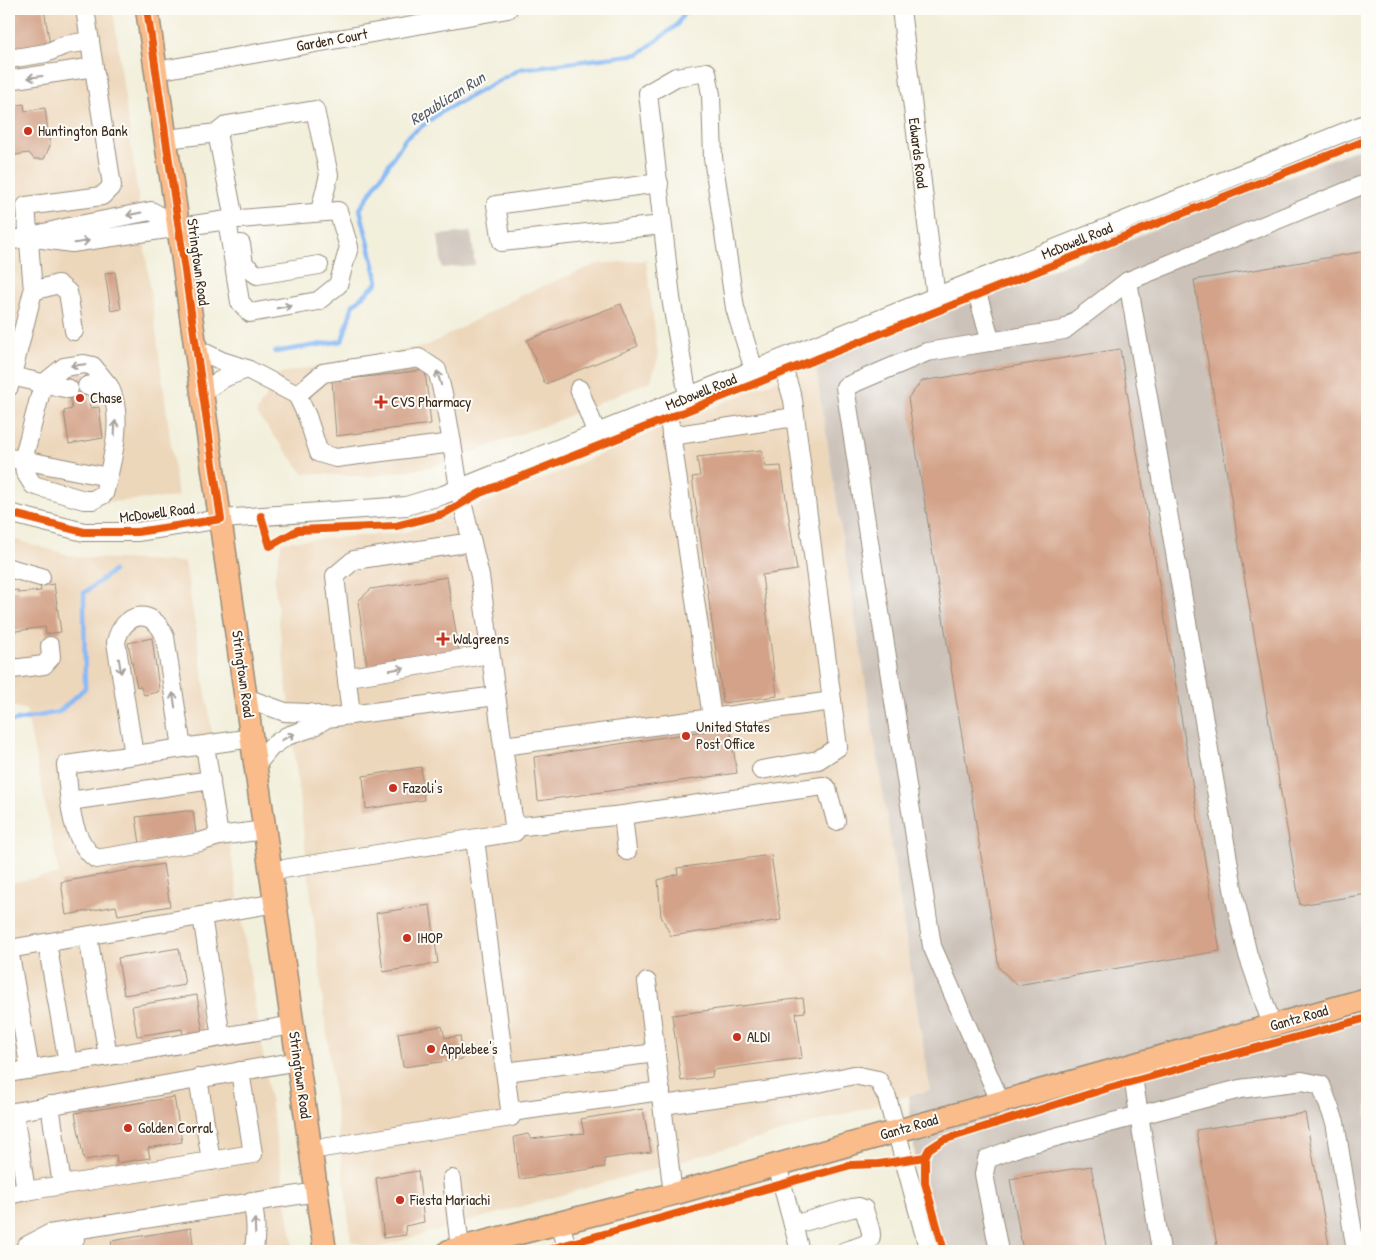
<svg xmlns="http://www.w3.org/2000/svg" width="1376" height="1260" viewBox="0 0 1376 1260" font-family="'Patrick Hand',sans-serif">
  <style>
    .built { fill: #edd7bb }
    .industrial { fill: #ccc2b9 }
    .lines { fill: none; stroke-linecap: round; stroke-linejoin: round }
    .stream { stroke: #89baf5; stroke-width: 4.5 }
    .building { fill: #d3a288 }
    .minor-casing { stroke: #968c7c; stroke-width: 20 }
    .major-casing { stroke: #968c7c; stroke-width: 25 }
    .minor { stroke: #fff; stroke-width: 18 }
    .major { stroke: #f9bc8a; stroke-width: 22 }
    .cycleway-casing { stroke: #fdfcf7; stroke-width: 11 }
    .cycleway { stroke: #e8590c; stroke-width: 8 }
    .oneway { stroke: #a79f9a }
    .poi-dot { fill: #c8321e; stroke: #fdfcf7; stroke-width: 2 }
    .labels { text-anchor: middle; stroke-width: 4; stroke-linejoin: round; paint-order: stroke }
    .street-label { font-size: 15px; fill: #3b2a1e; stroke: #fdfcf7 }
    .poi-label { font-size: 15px; fill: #3b2a1e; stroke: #fdfcf7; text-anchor: start }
    .water-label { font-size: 16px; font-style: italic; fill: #565c69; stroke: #fdfcf7 }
  </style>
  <rect width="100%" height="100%" fill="#fdfcf7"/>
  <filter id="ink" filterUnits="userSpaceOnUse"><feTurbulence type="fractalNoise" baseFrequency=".02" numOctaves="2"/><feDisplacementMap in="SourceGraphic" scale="10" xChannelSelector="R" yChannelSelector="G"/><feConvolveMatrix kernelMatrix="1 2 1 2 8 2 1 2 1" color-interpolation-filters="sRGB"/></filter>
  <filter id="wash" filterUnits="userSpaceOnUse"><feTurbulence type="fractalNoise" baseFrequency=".0096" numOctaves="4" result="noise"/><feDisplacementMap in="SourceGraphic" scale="20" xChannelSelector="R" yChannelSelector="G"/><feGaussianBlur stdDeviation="1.12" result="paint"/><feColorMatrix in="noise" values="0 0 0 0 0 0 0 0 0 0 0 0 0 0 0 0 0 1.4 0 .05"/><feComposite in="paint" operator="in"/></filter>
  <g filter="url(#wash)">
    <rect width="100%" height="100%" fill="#f2efdb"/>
    <g class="built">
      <polygon points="9,9 113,9 178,497 79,504 9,474"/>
      <polygon points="646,260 658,357 651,381 552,423 432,467 369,477 303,473 256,413 280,373 427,346 524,294 597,264"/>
      <polygon points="815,364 930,1090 372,1249 351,1241 274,579 282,542 407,532 509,493"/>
      <polygon points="9,538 76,557 185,562 294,1251 9,1251 9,883 59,874 26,710 9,705"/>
    </g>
    <g class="industrial">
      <polygon points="1367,145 1367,1251 938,1251 917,1173 908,1096 930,1090 815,364"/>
      <polygon points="471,232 475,265 442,268 438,235"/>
    </g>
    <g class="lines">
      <g class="stream">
        <polyline points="275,352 342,341 353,305 378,282 360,209 406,138 441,112 520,69 639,54 677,25 686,9"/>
        <polyline points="9,722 59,712 85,688 84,593 113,571"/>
      </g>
    </g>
    <g id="blocks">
      <g class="building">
        <polygon points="9,9 44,9 50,45 9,52"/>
        <polygon points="24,104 25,111 45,108 50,146 44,159 34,159 29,153 9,156 9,115 12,114 10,106"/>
        <polygon points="1367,251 1367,894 1300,905 1194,280"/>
        <polygon points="115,272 121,309 111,311 105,273"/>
        <polygon points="621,304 638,346 545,384 527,340"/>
        <polygon points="1120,349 1220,951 1017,985 999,968 908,398 922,381"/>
        <polygon points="85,368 90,408 99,407 103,438 69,444 64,411 72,409 67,371"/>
        <polygon points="425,370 431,424 336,436 332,381"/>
        <polygon points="762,450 766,467 781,466 797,570 762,575 777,696 723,703 692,477 700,476 697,457"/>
        <polygon points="447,577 459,651 367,666 358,601 371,589"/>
        <polygon points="54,584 61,632 46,634 45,627 9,632 9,591 18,590 18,593 41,591 40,586"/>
        <polygon points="152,638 159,689 158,692 144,695 140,686 137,687 128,643"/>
        <polygon points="730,727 737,773 538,801 534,757"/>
        <polygon points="421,767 424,800 366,809 363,776"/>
        <polygon points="186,811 193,811 196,833 140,844 136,817"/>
        <polygon points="771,855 781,920 671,936 661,916 658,880 678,874 677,868"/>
        <polygon points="163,864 170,906 118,915 116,906 66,915 61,882"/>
        <polygon points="430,905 438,963 383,972 376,913"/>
        <polygon points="179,948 185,985 124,995 118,958"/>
        <polygon points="197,995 203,1032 183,1035 182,1029 137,1036 132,1006"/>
        <polygon points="803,998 805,1012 796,1013 802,1058 713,1070 712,1077 681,1081 672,1015"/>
        <polygon points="442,1026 445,1038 460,1036 463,1059 403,1067 398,1033"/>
        <polygon points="9,1031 15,1065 9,1066"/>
        <polygon points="174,1097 182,1142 148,1148 150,1158 117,1163 116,1155 84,1160 75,1113"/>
        <polygon points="643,1109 651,1152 604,1159 605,1167 519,1179 514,1137 528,1134 531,1139 584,1133 581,1119"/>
        <polygon points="1305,1113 1330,1251 1218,1251 1196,1130"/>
        <polygon points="1091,1166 1107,1251 1023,1251 1010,1179"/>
        <polygon points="418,1171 424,1222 405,1226 406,1235 384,1238 376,1178"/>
        <polygon points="191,1228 194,1251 113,1251 111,1241"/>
      </g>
    </g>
  </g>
  <g filter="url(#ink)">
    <use href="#blocks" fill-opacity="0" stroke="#968c7c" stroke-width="1"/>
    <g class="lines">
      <defs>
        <g id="minor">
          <polyline points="901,9 936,298"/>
          <polyline points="9,59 46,53 65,45 90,41"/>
          <polyline points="156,71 508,9"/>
          <polyline points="9,80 94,67"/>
          <polyline points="217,133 234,219"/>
          <polyline points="167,139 217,133 227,125 315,110 329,175 320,211"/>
          <polyline points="659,183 496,205 502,242 662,225"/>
          <polyline points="179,226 151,211 69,227 28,237 72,243 227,220 338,211 349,247 338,285 318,301 250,313 240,302 227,220"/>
          <polyline points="9,241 28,237"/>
          <polyline points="241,244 244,264 257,275 319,265"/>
          <polyline points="1128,281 1235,900 1248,955 1272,1025"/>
          <polyline points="974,282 991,342"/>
          <polyline points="33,291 58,284 68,292 74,331"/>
          <polyline points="197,349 222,361 247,369 297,395 307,416 319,453 336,458 452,443 459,489 480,576 503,746 712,718 667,405"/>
          <polyline points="11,376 69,389"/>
          <polyline points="9,387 33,291 26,206 102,196 112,186 85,9"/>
          <polyline points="579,389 597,434"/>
          <polyline points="203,391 226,377 247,369"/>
          <polyline points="297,395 323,373 419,358 437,370 444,398 452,443"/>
          <polyline points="688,397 671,298 648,93 676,77 707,72 711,95 713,158 735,308 754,370"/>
          <polyline points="671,436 795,417"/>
          <path d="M9,458l14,2 2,12 8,13 51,15h9l11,-6c8,-33 21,-77 5,-108l-8,-3 -14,3"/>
          <polyline points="108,477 23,460 43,384 64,367 84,364 93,366 109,386"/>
          <polyline points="9,513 84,532 137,532 221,519 406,506 443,495 1367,123"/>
          <polyline points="9,568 41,577"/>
          <polyline points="9,664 13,669 44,665 51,657 50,646"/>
          <polyline points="349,677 490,654"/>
          <polyline points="246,698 285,712 309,713 327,718 496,696"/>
          <polyline points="351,715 335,576 354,560 472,542"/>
          <polyline points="712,718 832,701"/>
          <path d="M205,745l14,91 -19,6 -104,17c-28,-22 -26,-62 -30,-94l186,-27"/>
          <path d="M134,755l-18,-113c7,-30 37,-36 49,-5l17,111"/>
          <polyline points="256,765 271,747 287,736 311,728 327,718"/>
          <polyline points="761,770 818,760 838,747 793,400 781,360"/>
          <polyline points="70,801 211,780"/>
          <polyline points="623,815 627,851"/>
          <polyline points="515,827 623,815 823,786 827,788 836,821"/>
          <polyline points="219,836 265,830"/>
          <polyline points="271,871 515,832 503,746"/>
          <polyline points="202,916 221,1037"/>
          <polyline points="88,936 108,1056"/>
          <polyline points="47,943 68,1063"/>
          <polyline points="9,949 276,903"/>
          <polyline points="9,949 30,1070"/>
          <polyline points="647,982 673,1194"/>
          <polyline points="1131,1065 1161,1251"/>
          <polyline points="505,1072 656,1053"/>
          <polyline points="9,1073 293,1025"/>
          <polyline points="198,1078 211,1161"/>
          <polyline points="1000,1101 932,946 845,387 927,352 1064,330 1128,281 1367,183"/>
          <polyline points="50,1105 62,1185"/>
          <polyline points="663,1105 814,1084 854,1075 878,1080 887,1097 929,1251"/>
          <polyline points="511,1112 661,1091"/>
          <polyline points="311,1150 511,1117 475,839"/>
          <polyline points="777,1165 800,1251"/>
          <polyline points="452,1179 460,1248"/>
          <polyline points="26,1191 253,1154 240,1071"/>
          <polyline points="9,1195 26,1191 14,1112 298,1061"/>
          <path d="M251,1201c6,17 5,33 3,50"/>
          <polyline points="560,1223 568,1251"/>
          <path d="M793,1225l59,-17 7,-1 5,2c9,31 15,32 -19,42"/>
          <polyline points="24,1251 26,1246 49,1234 317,1192"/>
          <polyline points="52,1251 55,1243 75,1239"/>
          <polyline points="999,1251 984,1174 987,1159 1021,1146 1240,1089 1302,1081 1321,1085 1335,1122 1356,1251"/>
        </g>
        <g id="major">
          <polyline points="147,9 325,1251"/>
          <polyline points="449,1251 673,1194 1367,999"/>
        </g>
      </defs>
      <use href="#minor" class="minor-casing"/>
      <use href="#major" class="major-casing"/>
      <use href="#minor" class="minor"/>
      <use href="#major" class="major"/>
      <defs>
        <g id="cycleway">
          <polyline points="9,513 84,532 137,532 221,519 147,9"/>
          <polyline points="261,516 270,546 298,530 396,526 443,514 480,493 1367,140"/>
          <polyline points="925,1157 925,1183 944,1251"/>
          <polyline points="543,1251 851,1165 879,1164 925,1157 929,1149 943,1140 1108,1088 1367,1018"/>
        </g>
      </defs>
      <use href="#cycleway" class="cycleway-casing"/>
      <use href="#cycleway" class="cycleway"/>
    </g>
    <defs><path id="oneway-shaft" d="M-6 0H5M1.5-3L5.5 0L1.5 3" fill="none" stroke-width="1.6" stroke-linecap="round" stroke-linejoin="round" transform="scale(1.25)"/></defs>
    <g class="oneway">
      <use href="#oneway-shaft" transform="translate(35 77) rotate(173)"/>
      <use href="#oneway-shaft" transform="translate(134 214) rotate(169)"/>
      <use href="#oneway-shaft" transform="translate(82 242) rotate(-9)"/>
      <use href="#oneway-shaft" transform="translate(284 307) rotate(-10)"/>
      <use href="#oneway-shaft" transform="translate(78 365) rotate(174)"/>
      <use href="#oneway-shaft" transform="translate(439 378) rotate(-107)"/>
      <use href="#oneway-shaft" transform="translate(115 428) rotate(-87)"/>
      <use href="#oneway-shaft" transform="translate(120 666) rotate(81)"/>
      <use href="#oneway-shaft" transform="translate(397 669) rotate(-9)"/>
      <use href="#oneway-shaft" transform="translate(174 700) rotate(-99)"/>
      <use href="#oneway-shaft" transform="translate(288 737) rotate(-27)"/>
      <use href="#oneway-shaft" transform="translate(255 1226) rotate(-92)"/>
    </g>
  </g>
  <g class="poi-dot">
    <circle cx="28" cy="131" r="5"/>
    <circle cx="80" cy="398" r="5"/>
    <path d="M378.5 394.5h5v5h5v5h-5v5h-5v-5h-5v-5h5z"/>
    <path d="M440.5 631.5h5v5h5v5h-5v5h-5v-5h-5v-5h5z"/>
    <circle cx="686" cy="736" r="5"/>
    <circle cx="393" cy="788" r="5"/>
    <circle cx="407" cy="938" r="5"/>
    <circle cx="737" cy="1037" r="5"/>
    <circle cx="431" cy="1049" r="5"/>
    <circle cx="128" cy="1128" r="5"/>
    <circle cx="400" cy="1200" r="5"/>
  </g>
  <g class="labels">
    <g class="street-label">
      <text transform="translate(332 40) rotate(-10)" y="5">Garden Court</text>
      <text transform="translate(918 153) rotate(83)" y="5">Edwards Road</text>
      <text transform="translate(1077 241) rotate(-22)" y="5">McDowell Road</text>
      <text transform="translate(198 262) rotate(82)" y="5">Stringtown Road</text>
      <text transform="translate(701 392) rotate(-22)" y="5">McDowell Road</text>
      <text transform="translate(157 513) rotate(-7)" y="5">McDowell Road</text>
      <text transform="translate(243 674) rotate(82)" y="5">Stringtown Road</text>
      <text transform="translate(1299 1018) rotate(-16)" y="5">Gantz Road</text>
      <text transform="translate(300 1075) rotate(82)" y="5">Stringtown Road</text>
      <text transform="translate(909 1127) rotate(-16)" y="5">Gantz Road</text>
    </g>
    <g class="poi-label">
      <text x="38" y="136">Huntington Bank</text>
      <text x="90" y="403">Chase</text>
      <text x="391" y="407">CVS Pharmacy</text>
      <text x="453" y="644">Walgreens</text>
      <text x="696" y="732">United States<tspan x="696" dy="17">Post Office</tspan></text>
      <text x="403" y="793">Fazoli's</text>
      <text x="417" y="943">IHOP</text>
      <text x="747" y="1042">ALDI</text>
      <text x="441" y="1054">Applebee's</text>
      <text x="138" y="1133">Golden Corral</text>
      <text x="410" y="1205">Fiesta Mariachi</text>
    </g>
    <g class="water-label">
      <text transform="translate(447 98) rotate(-32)" y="6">Republican Run</text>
    </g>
  </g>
  <rect width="1376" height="1260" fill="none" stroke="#fdfcf7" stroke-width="30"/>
</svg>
